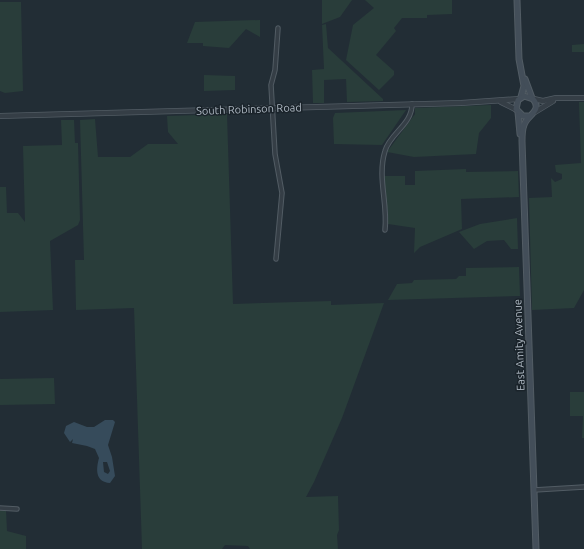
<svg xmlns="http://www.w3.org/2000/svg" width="584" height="549" viewBox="0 0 584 549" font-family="Ubuntu,sans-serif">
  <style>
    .green { fill: #293d3a }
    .water { fill: #364b5b; fill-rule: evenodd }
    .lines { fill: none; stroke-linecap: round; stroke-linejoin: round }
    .minor-casing { stroke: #525c64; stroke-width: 5.5 }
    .tertiary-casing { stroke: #525c64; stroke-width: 6 }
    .secondary-casing { stroke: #525c64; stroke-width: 7 }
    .minor { stroke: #353e46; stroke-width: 3.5 }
    .tertiary { stroke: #353e46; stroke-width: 4.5 }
    .secondary { stroke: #434e59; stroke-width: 5 }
    .labels { text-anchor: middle; stroke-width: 3; stroke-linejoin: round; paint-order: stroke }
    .street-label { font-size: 11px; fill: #afb9c3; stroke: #1a232a }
  </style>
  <rect width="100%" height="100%" fill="#222d35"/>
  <g class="green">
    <polygon points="322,0 352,0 340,17 322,24"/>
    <polygon points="365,0 452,0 452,14 427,15 427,18 402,18 394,28 396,31 376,55 394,71 394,75 379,90 346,60 353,25 374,8"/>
    <polygon points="0,2 21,2 23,91 5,93 0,91"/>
    <polygon points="260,20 260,37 246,29 229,48 203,46 203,43 187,43 195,22"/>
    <polygon points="326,24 328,48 383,99 383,101 347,102 346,79 324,80 324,103 313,103 312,70 324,69 322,25"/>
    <polygon points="584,44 584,52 572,52 572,45"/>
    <polygon points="204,75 235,76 235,90 204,91"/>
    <polygon points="579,102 584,102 584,290 574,308 532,310 529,198 552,197 551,178 555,182 562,179 562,174 556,172 555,165 581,163"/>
    <polygon points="491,105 491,118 479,133 476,154 414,157 387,152 415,114 415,108"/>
    <polygon points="406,110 382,145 334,144 333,118 335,113"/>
    <polygon points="227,114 233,304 331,301 331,305 384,303 342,418 314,482 306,497 338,496 339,530 337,535 338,549 250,549 248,546 225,545 222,549 142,549 134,308 76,310 75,260 84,260 80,120 95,119 98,157 130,157 148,144 178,144 168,132 167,116"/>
    <polygon points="61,120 74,120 75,143 78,143 80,220 78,225 50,241 53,310 0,312 0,187 6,187 7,213 18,213 25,222 23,146 62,145"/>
    <polygon points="466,169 466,172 518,171 519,197 461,199 462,229 420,247 414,253 415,228 388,224 388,215 383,176 405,176 405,185 415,185 415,171"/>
    <polygon points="517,218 518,249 511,249 504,240 487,241 474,249 459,232 480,224"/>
    <polygon points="519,267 520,296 388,300 397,284 412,283 414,280 456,279 459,276 466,276 466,268"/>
    <polygon points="54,378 55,404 0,405 0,379"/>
    <polygon points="570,392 584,392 584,438 582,438 583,416 570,416"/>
    <polygon points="0,510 6,510 7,531 26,536 26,549 0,549"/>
  </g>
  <path class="water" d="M105,420h8l2,2 -7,23 4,12 3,19 -5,7c-15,-1 -14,-14 -11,-25l-4,-9 -8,-3 -15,-3 1,-4 -3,3 -6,-9 2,-7 8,-4 13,5h7zM103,462h4l3,9 -2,3 -4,-2z"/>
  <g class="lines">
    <defs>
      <g id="minor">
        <path d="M385,230c3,-27 -8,-53 0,-79 5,-18 27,-26 27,-47"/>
        <polyline points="276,259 282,193 275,154 271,85 275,70 278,28"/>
        <polyline points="534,490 584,487"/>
        <polyline points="0,508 17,509"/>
      </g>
      <g id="tertiary">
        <polyline points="534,99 543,101 556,98 584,98"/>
        <polyline points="501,102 517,110"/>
        <polyline points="535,112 553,101"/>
        <polyline points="0,116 461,103 519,99"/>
      </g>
      <g id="secondary">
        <polyline points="517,0 519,59 524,86 521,97"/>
        <polyline points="525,79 532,98"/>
        <polyline points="518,112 520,134"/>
        <path d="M530,116h-7l-7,-7 2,-9 6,-4 9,3c10,12 -6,16 -9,26 -2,5 -2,11 -2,16l14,408"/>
      </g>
    </defs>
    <use href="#minor" class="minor-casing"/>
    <use href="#tertiary" class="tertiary-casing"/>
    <use href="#secondary" class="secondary-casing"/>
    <use href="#minor" class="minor"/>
    <use href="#tertiary" class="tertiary"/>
    <use href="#secondary" class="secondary"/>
  </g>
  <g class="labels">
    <g class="street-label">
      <text transform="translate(249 109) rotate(-2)" y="4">South Robinson Road</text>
      <text transform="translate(519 345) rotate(-92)" y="4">East Amity Avenue</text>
    </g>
  </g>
</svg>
